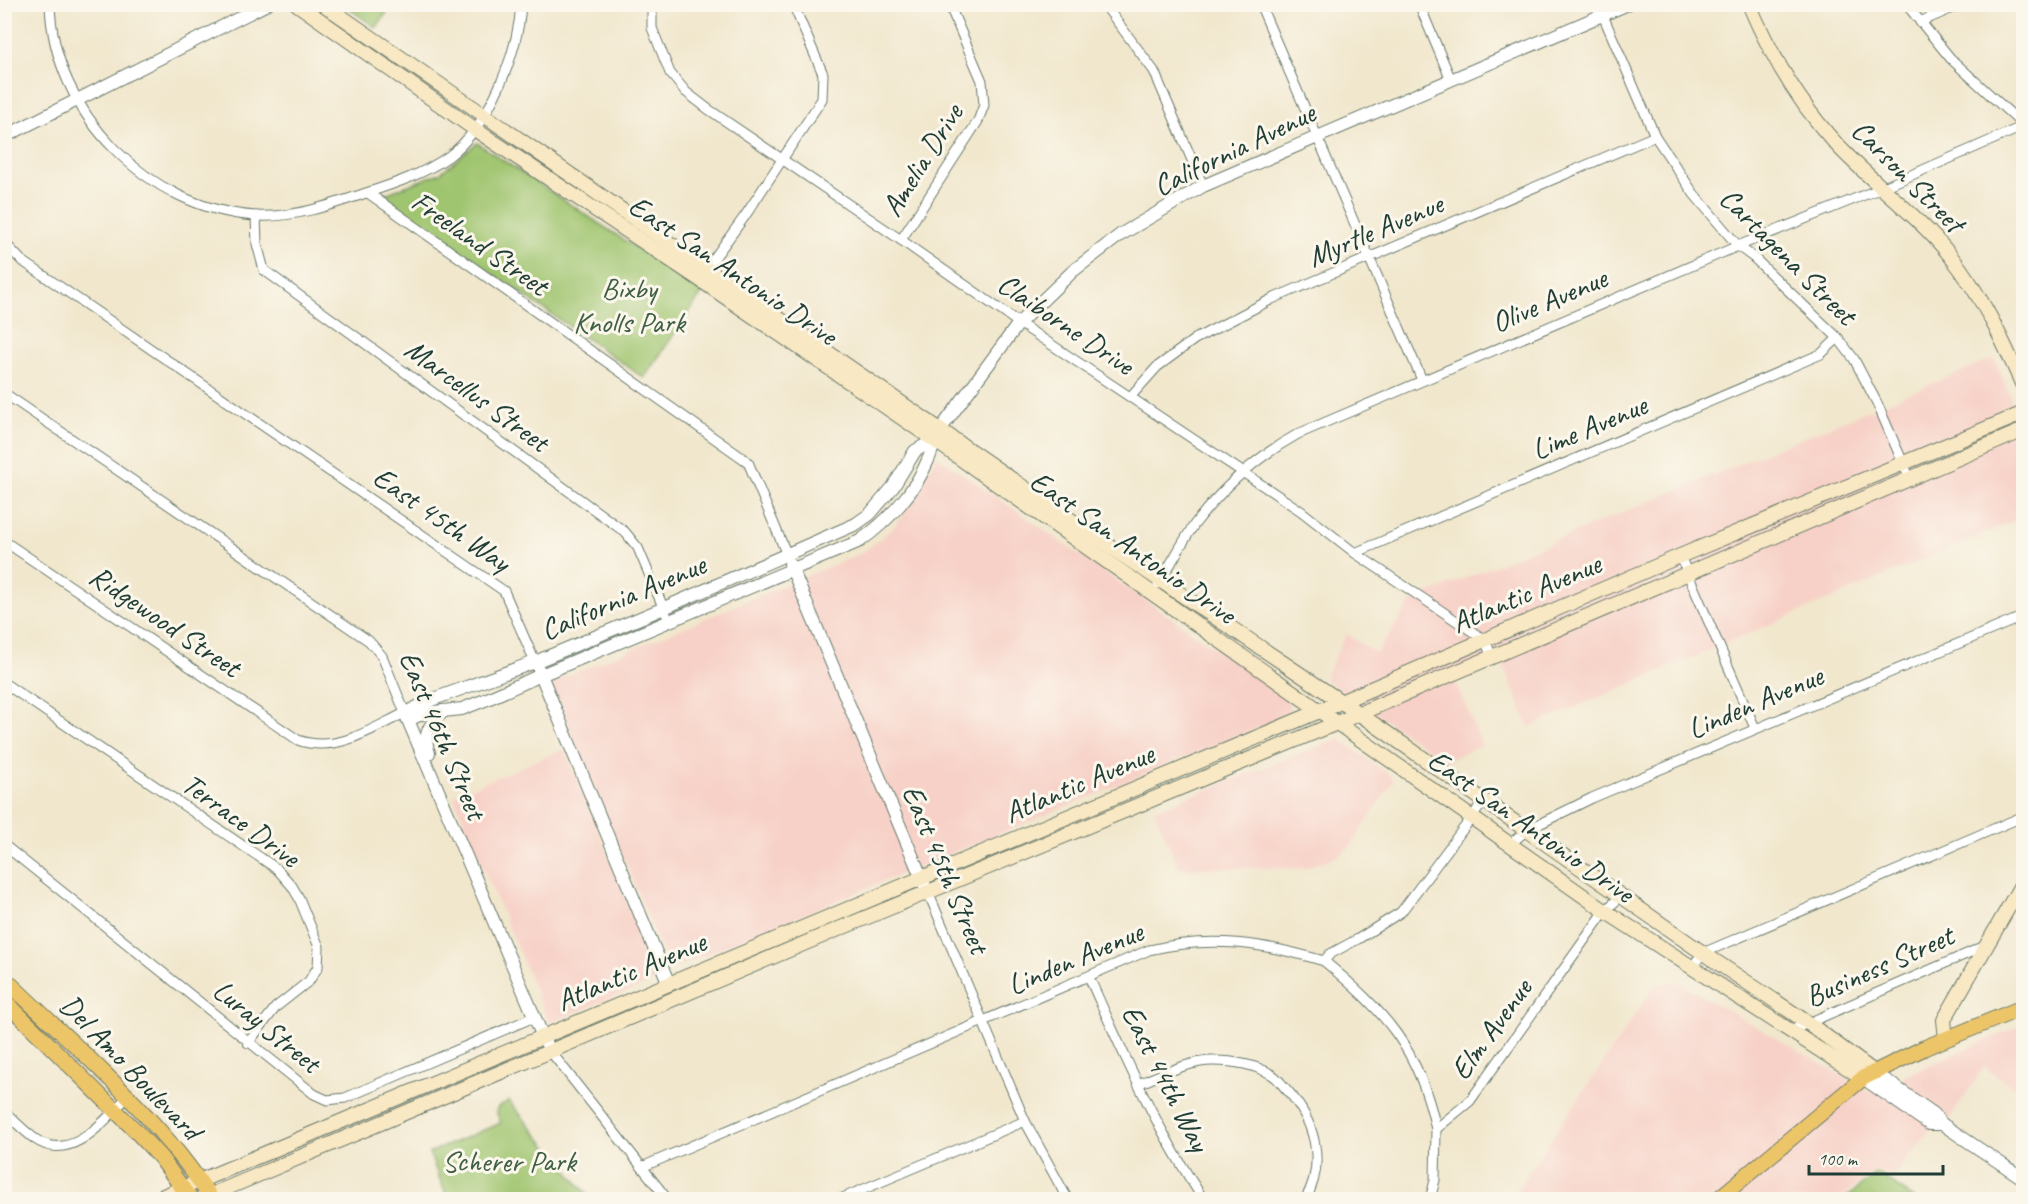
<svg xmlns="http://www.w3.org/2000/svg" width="2028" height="1204" viewBox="0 0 2028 1204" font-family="Caveat,sans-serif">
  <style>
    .built { fill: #f7d1c7 }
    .green { fill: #a0c56f; stroke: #608152; stroke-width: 1.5 }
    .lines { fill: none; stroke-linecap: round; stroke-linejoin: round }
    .minor-casing { stroke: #68786a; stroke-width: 11 }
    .tertiary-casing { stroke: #68786a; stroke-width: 14 }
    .secondary-casing { stroke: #68786a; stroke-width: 16 }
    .primary-casing { stroke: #68786a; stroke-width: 17 }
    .minor { stroke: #fff; stroke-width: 9 }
    .tertiary { stroke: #fff; stroke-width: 12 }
    .secondary { stroke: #f8e8c3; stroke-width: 14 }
    .primary { stroke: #edc569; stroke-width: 15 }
    .labels { text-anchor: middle; stroke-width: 6; stroke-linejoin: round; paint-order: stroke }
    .street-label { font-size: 30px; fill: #1f3d34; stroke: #fbf7ec }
    .park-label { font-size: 30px; fill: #3f5f43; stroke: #fbf7ec }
  </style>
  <rect width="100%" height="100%" fill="#fbf7ec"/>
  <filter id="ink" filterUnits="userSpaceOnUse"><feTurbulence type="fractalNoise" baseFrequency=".0167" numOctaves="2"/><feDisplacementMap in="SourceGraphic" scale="12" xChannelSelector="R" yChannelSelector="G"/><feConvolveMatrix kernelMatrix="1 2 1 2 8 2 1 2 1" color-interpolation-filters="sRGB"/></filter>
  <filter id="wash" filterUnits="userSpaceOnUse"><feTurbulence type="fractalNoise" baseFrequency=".008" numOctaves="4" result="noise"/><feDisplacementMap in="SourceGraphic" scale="24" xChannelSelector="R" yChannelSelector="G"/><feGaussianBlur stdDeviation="1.35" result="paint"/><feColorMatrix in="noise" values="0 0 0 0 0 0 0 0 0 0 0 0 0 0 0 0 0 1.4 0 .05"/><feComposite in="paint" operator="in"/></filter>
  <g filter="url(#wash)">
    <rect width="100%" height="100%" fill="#f1e7cd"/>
    <g class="built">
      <polygon points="1994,358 2023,427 2023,517 1529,727 1502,662 1454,679 1482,745 1446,761 1324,679 1346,634 1376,653 1413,600"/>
      <polygon points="937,456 1288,699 1290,710 1279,719 670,969 550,683 862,553 893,528 910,505"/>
      <polygon points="1339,739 1392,777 1393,782 1350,847 1338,856 1305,868 1179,868 1154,810"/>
      <polygon points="564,749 659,979 549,1023 453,796"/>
      <polygon points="1677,982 1873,1093 1909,1074 2023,1024 2024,1091 2022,1093 1984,1067 1949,1120 1942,1116 1893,1176 1875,1170 1840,1199 1516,1200 1513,1196 1656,984"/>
    </g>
    <g class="green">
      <polygon points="344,5 392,5 376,28"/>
      <polygon points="477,143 703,292 644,378 380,196 440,173"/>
      <polygon points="509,1101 591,1199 448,1199 429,1153 501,1123 496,1111 498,1107"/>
      <polygon points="1877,1173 1915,1199 1845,1199"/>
    </g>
  </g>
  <g filter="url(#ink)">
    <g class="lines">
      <defs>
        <g id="minor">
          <path d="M50,4c3,109 98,205 206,212 38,2 75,-11 110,-23 28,-9 58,-19 83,-37 40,-30 69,-102 72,-152"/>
          <polyline points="652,4 652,28 670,73 686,92 708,109 901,240 1019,323 1301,511 1355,553 1485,640 1492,657"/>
          <polyline points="1104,4 1154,71 1203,186"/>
          <polyline points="1260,4 1422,380"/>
          <polyline points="1419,4 1451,80"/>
          <polyline points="1598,4 1655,136 1694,194 1738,246 1753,257 1838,338 1854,359 1877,403 1910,479"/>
          <polyline points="1906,4 1951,59 2024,126"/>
          <polyline points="1920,22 1962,4"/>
          <polyline points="368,193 748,462 787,555"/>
          <polyline points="256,216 257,244 264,270 625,532 638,548 666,614"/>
          <polyline points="901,240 978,121 984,105 982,81 949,4"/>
          <polyline points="4,242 21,260 504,591 535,662"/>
          <polyline points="704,272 745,216 822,99 823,74 793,4"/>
          <path d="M4,393l365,248 13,15 23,57c-34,16 -69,41 -107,27l-294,-199"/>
          <polyline points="1131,396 1157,367 1195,339 1272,299 1655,136"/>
          <polyline points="1355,553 1821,354 1838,338"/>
          <polyline points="1680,556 1755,728"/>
          <path d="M1158,584c13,-19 23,-40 36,-59 28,-37 64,-69 104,-91l440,-188 146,-59 140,-61"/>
          <polyline points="4,683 277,869 292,886 299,898 319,947 318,967 309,981 276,1007 248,1043"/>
          <polyline points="1510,844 1527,830 1592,798 2024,616"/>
          <polyline points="4,845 314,1094 327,1100 345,1098 534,1017"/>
          <polyline points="928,892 1025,1121 1068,1200"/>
          <path d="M1324,961c61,51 95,87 112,168"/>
          <polyline points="1691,968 1703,953 2024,816"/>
          <path d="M1089,977c34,76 68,154 115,223"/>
          <polyline points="1790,1031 1987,945"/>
          <polyline points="551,1052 668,1200"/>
          <path d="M1138,1084c23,-9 50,-23 75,-23 20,0 40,3 58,13 6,3 11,11 16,16 27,30 40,72 18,110"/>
          <path d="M4,1111c10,10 20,20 31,28 36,25 69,-18 92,-42"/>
          <path d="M642,1167l507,-217c62,-15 114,-7 175,11l6,-7 28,-15 43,-27 83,-111"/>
          <polyline points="838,1200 1025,1121"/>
          <polyline points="1430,1200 1435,1180 1436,1129 1470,1101 1605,911 1622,895"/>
        </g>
        <g id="tertiary">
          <polyline points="4,137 267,4"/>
          <polyline points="790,564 925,886"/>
          <polyline points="539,670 669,984"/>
          <path d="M408,720l16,-7 38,-4 23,-9 56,-25 319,-134c28,-20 55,-49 68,-81 5,-11 6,-20 12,-30l79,-107 54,-52 47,-36 83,-49 425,-182"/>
          <path d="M429,753c-7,-19 1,-30 15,-42"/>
          <polyline points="551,1052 543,1037 405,713 431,700 535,662 664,608 856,524 870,514 893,487 915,451 934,440"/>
          <polyline points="1874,1072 1934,1114 1942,1124 2024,1179"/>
          <polyline points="1863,1078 1929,1124 1942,1124"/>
        </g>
        <g id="secondary">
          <polyline points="297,4 476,130 699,279 934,440 1605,911 1863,1078"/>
          <polyline points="323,4 1094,536 1358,713 1703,953 1808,1023 1874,1072"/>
          <path d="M1749,4c22,52 51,101 89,142 36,38 78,68 111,108 33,41 54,87 75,134"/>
          <polyline points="1946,1039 1944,1020 2024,880"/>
          <polyline points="154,1200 1322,710 1680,556 2024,413"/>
          <polyline points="199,1200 841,928 1337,723 2024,430"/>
        </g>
        <g id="primary">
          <path d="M4,978c72,70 153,136 208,222"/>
          <polyline points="4,1000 136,1131 161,1158 191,1200"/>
          <polyline points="1717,1200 1863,1078 1924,1048 2024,1007"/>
        </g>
      </defs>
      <use href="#minor" class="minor-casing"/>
      <use href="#tertiary" class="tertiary-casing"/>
      <use href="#secondary" class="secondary-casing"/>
      <use href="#primary" class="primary-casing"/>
      <use href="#minor" class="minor"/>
      <use href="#tertiary" class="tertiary"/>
      <use href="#secondary" class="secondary"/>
      <use href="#primary" class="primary"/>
    </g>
  </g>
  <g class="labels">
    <g class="street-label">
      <text transform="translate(1234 149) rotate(-26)" y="10">California Avenue</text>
      <text transform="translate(922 160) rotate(-58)" y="10">Amelia Drive</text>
      <text transform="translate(1908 176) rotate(45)" y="10">Carson Street</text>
      <text transform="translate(1375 230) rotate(-23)" y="10">Myrtle Avenue</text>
      <text transform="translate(480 243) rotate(35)" y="10">Freeland Street</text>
      <text transform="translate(1788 256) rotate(45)" y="10">Cartagena Street</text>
      <text transform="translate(733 270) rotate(34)" y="10">East San Antonio Drive</text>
      <text transform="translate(1549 300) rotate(-23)" y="10">Olive Avenue</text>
      <text transform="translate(1066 324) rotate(34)" y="10">Claiborne Drive</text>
      <text transform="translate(477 395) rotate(36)" y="10">Marcellus Street</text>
      <text transform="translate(1589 427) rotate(-23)" y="10">Lime Avenue</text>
      <text transform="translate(442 519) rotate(35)" y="10">East 45th Way</text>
      <text transform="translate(1133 547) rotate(35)" y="10">East San Antonio Drive</text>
      <text transform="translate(1526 593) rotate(-23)" y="10">Atlantic Avenue</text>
      <text transform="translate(623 597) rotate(-23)" y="10">California Avenue</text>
      <text transform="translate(165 621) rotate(34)" y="10">Ridgewood Street</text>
      <text transform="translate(1755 702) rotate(-23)" y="10">Linden Avenue</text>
      <text transform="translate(443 735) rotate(67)" y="10">East 46th Street</text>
      <text transform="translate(1079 783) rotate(-23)" y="10">Atlantic Avenue</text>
      <text transform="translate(241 820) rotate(36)" y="10">Terrace Drive</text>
      <text transform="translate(1531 826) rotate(35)" y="10">East San Antonio Drive</text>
      <text transform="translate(946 869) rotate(67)" y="10">East 45th Street</text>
      <text transform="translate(1075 958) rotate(-23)" y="10">Linden Avenue</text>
      <text transform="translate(1879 966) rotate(-24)" y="10">Business Street</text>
      <text transform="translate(631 971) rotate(-23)" y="10">Atlantic Avenue</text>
      <text transform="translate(267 1026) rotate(39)" y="10">Luray Street</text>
      <text transform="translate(1491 1029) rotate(-54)" y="10">Elm Avenue</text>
      <text transform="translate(131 1067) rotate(46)" y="10">Del Amo Boulevard</text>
      <text transform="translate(1166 1078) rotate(63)" y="10">East 44th Way</text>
    </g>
    <g class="park-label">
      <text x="629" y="298">Bixby<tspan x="629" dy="34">Knolls Park</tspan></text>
      <text x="509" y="1171">Scherer Park</text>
    </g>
  </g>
  <rect width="2028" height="1204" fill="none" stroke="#fbf7ec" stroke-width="24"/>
  <path d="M1809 1165v9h134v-9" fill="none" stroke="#1f3d34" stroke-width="3"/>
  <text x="1818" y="1165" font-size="18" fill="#1f3d34" stroke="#fbf7ec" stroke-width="4.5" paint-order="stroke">100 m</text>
</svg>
